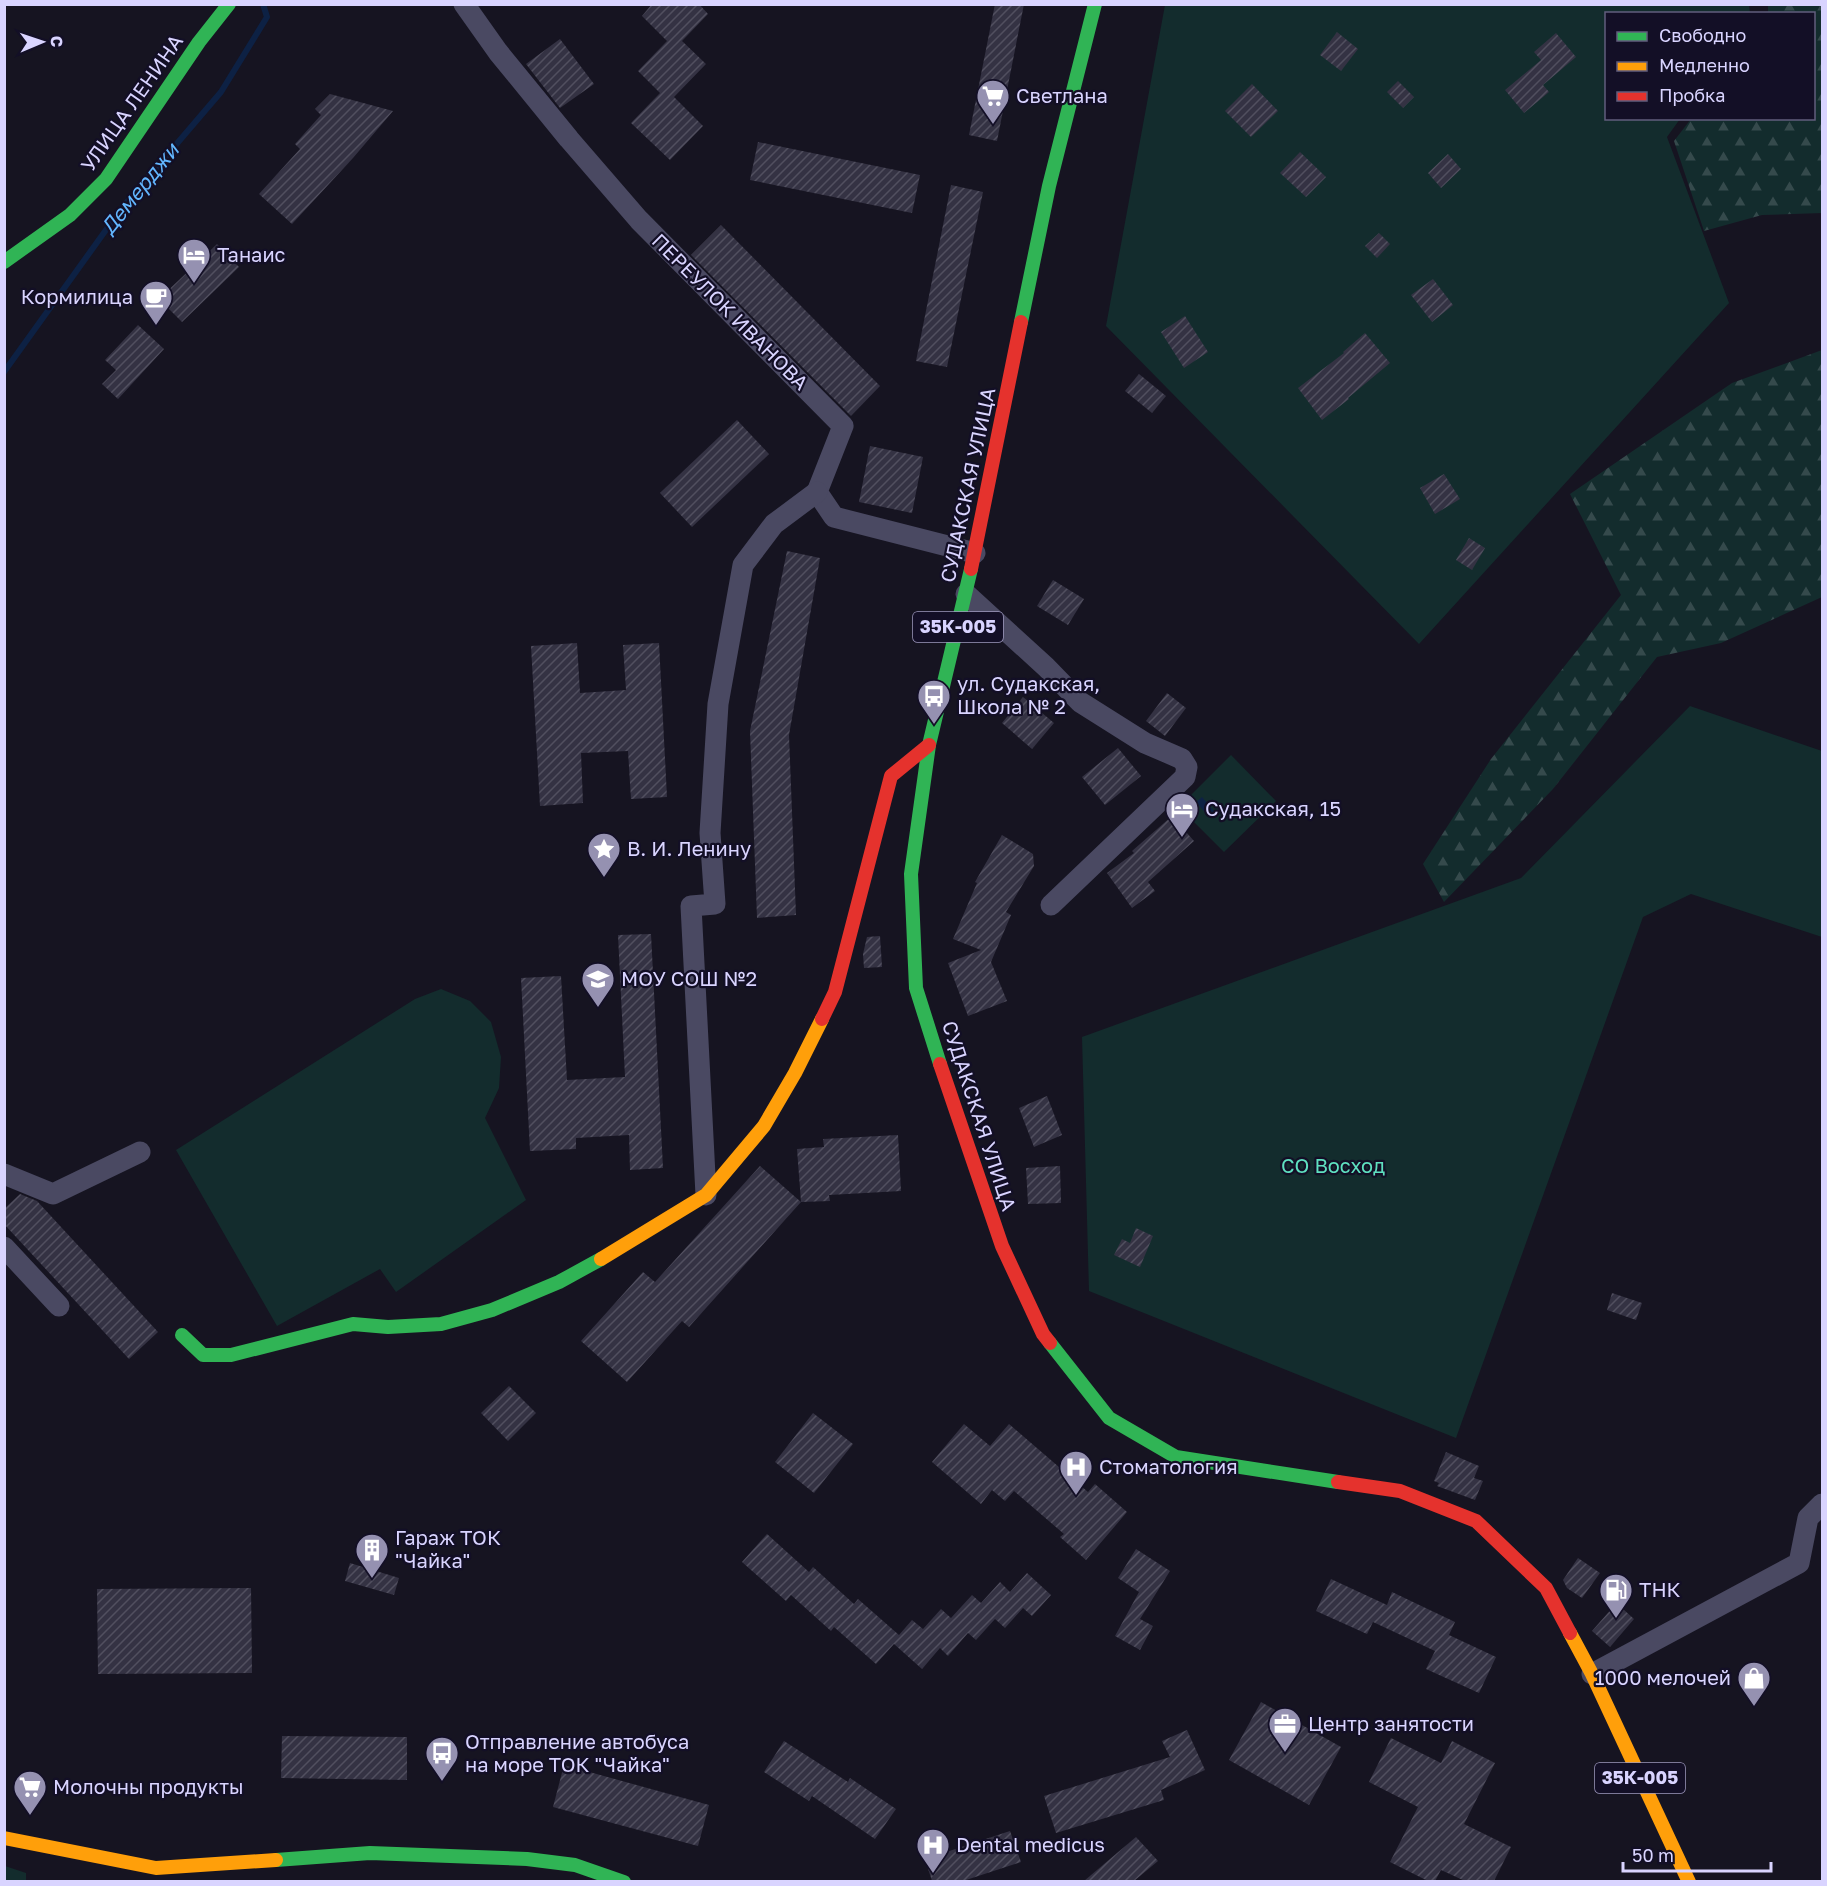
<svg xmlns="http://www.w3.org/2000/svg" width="1827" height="1886" viewBox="0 0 1827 1886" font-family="'Golos Text',sans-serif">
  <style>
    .green { fill: #132c2d }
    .forest { fill: url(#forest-firs) }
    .water { fill: url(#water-ripples) }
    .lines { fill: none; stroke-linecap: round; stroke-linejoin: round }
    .stream { stroke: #0d2144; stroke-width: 6 }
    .building { fill: url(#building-hatch) }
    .street { stroke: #4a4962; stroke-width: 21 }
    .fast { stroke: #30b455; stroke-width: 14 }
    .slow { stroke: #ff9f0a; stroke-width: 14 }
    .jam { stroke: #e5322d; stroke-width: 14 }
    .labels { text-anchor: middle; stroke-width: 4.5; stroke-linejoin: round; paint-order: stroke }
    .shield { fill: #130f26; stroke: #9e99be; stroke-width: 1.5 }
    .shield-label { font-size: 18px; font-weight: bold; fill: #d9d4ff }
    .poi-label { font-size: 20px; fill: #d9d4ff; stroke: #130f26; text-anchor: start }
    .street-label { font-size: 20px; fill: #d9d4ff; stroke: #130f26 }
    .park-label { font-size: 20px; fill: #5fe0c0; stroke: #130f26 }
    .water-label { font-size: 21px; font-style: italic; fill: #62b6ff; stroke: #130f26 }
  </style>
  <defs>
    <pattern id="forest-firs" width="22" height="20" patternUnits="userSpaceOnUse" patternTransform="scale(1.5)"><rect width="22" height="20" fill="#132c2d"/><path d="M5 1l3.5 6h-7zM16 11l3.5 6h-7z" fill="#354a4c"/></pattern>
    <pattern id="water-ripples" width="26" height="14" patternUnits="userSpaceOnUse" patternTransform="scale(1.5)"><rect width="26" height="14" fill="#0d2144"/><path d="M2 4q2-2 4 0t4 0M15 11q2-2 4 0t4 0" fill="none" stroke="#304060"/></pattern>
    <pattern id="building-hatch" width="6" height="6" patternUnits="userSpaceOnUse" patternTransform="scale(1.5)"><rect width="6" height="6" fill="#343243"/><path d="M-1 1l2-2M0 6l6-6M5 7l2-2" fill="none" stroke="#514f5f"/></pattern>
  </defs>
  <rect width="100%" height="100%" fill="#161421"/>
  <g class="green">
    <polygon points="1165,5 1749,5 1750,13 1606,14 1606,118 1680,119 1667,137 1729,303 1419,644 1106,326"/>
    <polygon points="1690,706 1822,751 1822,937 1691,894 1643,917 1456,1438 1089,1291 1082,1037 1521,878"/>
    <polygon points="1231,755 1276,801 1224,852 1179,807"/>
    <polygon points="441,989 470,1001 491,1022 501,1057 499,1088 485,1118 526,1200 396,1292 380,1269 277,1326 176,1150 415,999"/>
    <polygon points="5,1866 26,1873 26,1881 5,1881"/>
  </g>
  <g class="forest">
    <polygon points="1768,5 1822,5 1822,213 1762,215 1704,231 1674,141 1691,119 1814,118 1814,14 1768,13"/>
    <polygon points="1822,350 1822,597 1721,643 1657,657 1553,789 1444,902 1423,864 1491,759 1621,595 1570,494 1732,383"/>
  </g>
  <polygon class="water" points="1202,797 1216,813 1210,818 1196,802"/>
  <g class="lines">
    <polyline class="stream" points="4,372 121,209 221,92 267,17 263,4"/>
  </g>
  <g class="building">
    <polygon points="652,4 699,4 708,14 682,41 706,64 674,97 703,126 670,160 631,123 660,93 638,71 667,41 642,16"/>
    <polygon points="995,4 1024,4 997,141 969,135"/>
    <polygon points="1337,32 1358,49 1341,71 1320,55"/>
    <polygon points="1556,33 1576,57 1543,85 1549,92 1524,113 1505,90 1541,60 1534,52"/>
    <polygon points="560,39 594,84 560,108 526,64"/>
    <polygon points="1398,81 1414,97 1403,108 1387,92"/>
    <polygon points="1252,84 1278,111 1251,137 1225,111"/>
    <polygon points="330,94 393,111 353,158 292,224 259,194 300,149 295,144 321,115 315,109"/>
    <polygon points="758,142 920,175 912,213 750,180"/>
    <polygon points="1300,152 1326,177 1306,197 1280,173"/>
    <polygon points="1448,154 1461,169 1441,188 1428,173"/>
    <polygon points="951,185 983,192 947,367 916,361"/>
    <polygon points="721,225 880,386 851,416 691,255"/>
    <polygon points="1379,233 1390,244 1377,258 1365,246"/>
    <polygon points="217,244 239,267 182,322 159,299"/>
    <polygon points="1433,279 1453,305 1432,322 1411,295"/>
    <polygon points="1185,316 1208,352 1184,368 1161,332"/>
    <polygon points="138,325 164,349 118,399 102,384 116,370 105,360"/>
    <polygon points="1365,333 1390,363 1348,398 1349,399 1322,420 1298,388 1344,353 1343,352"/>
    <polygon points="1139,374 1166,396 1152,413 1125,391"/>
    <polygon points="737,420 769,454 692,527 660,493"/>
    <polygon points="870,446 923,457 912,513 859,502"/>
    <polygon points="1444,474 1460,499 1435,514 1420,488"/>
    <polygon points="1469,538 1485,548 1472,570 1456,560"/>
    <polygon points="787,551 820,558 789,735 796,915 757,918 750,731"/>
    <polygon points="1053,580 1084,599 1068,625 1037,606"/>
    <polygon points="577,643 580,693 626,690 623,645 659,643 667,797 631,799 628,751 581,753 583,803 540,806 531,646"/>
    <polygon points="1167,693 1186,708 1165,736 1146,721"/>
    <polygon points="1023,697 1054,723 1032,749 1002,723"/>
    <polygon points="1118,748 1141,776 1105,805 1082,777"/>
    <polygon points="1172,816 1194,841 1148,882 1155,891 1132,908 1107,873 1134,853 1132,851"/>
    <polygon points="1002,835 1033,854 1034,866 1006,912 1011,915 991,962 1007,1001 968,1016 948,963 981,950 953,939 977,883 975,882"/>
    <polygon points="651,934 663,1168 630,1170 629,1135 576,1138 576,1149 530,1151 521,978 561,976 567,1080 625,1077 618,935"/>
    <polygon points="880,936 882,967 864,968 863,954 867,937"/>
    <polygon points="1047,1096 1062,1135 1034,1147 1019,1108"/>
    <polygon points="898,1135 901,1191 829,1195 830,1201 801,1202 797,1149 824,1147 823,1139"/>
    <polygon points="760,1166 801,1202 689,1327 682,1321 627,1382 581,1341 643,1272 655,1282"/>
    <polygon points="1060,1166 1061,1203 1028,1204 1026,1168"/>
    <polygon points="20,1194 37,1201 158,1332 129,1359 4,1224 4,1209"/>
    <polygon points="1136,1228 1153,1236 1140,1267 1114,1255 1122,1239 1130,1243"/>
    <polygon points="1612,1293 1642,1303 1636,1320 1607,1310"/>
    <polygon points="509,1386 536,1413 508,1441 481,1413"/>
    <polygon points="813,1413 853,1444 814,1493 775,1462"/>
    <polygon points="964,1424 990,1446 1009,1424 1088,1492 1095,1484 1127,1512 1086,1560 1060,1537 1064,1534 1014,1491 1005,1501 992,1490 981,1504 932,1462"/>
    <polygon points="1446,1452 1479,1466 1474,1478 1483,1481 1475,1500 1437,1486 1439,1483 1434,1481"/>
    <polygon points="767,1534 809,1572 813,1567 854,1604 858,1599 899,1635 912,1620 923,1629 941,1609 951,1618 972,1595 981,1603 1000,1582 1010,1592 1027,1573 1051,1595 1032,1616 1023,1608 1005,1628 995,1619 976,1640 968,1633 948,1656 940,1648 922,1669 894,1644 876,1664 834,1627 831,1631 791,1595 786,1601 742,1562"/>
    <polygon points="1136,1549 1170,1571 1140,1619 1153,1626 1140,1650 1115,1636 1139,1592 1118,1578"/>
    <polygon points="1578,1558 1600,1573 1582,1598 1567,1588 1563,1580"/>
    <polygon points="350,1563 399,1578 394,1595 345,1581"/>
    <polygon points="1331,1579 1387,1605 1392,1592 1455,1622 1449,1635 1496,1657 1479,1693 1426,1669 1435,1651 1373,1622 1367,1634 1316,1611"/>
    <polygon points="251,1588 252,1673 98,1674 97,1589"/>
    <polygon points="1614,1606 1620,1612 1623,1609 1634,1619 1610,1647 1592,1631"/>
    <polygon points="1261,1702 1341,1747 1309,1805 1229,1760"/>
    <polygon points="1187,1730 1205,1770 1161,1790 1164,1800 1056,1833 1044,1796 1170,1757 1162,1741"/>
    <polygon points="282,1736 407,1737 407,1780 281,1778"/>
    <polygon points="1391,1738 1441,1763 1452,1741 1495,1763 1464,1824 1511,1847 1494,1881 1465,1881 1441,1870 1435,1881 1428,1881 1390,1862 1418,1807 1369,1782"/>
    <polygon points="784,1741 848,1782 850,1778 896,1809 875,1839 812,1796 809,1801 764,1772"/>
    <polygon points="564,1765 709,1805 698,1846 553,1807"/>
    <polygon points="1010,1831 1021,1862 963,1881 932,1881 925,1859"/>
    <polygon points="1136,1837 1158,1861 1134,1881 1084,1881"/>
  </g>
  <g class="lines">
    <g class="street">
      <polyline points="464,4 498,52 569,139 639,220 843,426 817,492 834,517 975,553"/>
      <polyline points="966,594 1046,667 1080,702 1145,743 1182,759 1187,767 1185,777 1051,905"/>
      <polyline points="4,1174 53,1194 140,1152"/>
      <polyline points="706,1195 691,906 715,904 710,833 718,704 743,565 774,524 817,492"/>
      <polyline points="4,1247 59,1306"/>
      <polyline points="1592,1674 1799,1563 1808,1518 1822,1504"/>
    </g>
    <g class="fast">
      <polyline points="4,262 70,215 106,179 199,42 229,4"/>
      <polyline points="1021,322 1049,186 1095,4"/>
      <polyline points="940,1064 916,988 911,874 929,745 971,569"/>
      <polyline points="182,1335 203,1355 231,1355 353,1324 388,1327 441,1324 492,1310 559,1282 601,1259"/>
      <polyline points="1050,1343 1109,1418 1176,1457 1338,1482"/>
      <polyline points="276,1860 370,1853 527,1859 575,1865 624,1882"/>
    </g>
    <g class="slow">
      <polyline points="601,1259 706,1195 764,1126 795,1073 822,1019"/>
      <polyline points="1570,1633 1592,1674 1689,1882"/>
      <polyline points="4,1838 156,1868 276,1860"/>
    </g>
    <g class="jam">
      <polyline points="971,569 1021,322"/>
      <polyline points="822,1019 835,992 891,776 929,745"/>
      <polyline points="940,1064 1002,1246 1043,1334 1050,1343"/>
      <polyline points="1338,1482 1400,1491 1476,1521 1546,1588 1570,1633"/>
    </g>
  </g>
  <defs>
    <symbol id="supermarket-pin" viewBox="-11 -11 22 30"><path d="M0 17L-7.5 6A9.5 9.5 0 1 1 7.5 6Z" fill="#9591b1" stroke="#130f26"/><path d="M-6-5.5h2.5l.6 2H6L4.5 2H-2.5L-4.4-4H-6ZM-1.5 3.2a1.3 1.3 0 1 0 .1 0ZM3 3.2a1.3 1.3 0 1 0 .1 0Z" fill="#fff"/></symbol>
    <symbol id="hotel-pin" viewBox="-11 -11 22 30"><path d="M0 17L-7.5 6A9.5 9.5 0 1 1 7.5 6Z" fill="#9591b1" stroke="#130f26"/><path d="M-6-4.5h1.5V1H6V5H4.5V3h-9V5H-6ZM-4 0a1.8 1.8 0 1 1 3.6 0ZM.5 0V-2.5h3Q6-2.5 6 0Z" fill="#fff"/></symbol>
    <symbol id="cafe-pin" viewBox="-11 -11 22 30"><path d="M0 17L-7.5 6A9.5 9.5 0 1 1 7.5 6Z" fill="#9591b1" stroke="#130f26"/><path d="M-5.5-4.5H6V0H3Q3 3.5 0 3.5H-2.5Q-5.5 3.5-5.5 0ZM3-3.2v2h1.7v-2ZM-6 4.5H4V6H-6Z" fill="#fff"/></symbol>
    <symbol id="bus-pin" viewBox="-11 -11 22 30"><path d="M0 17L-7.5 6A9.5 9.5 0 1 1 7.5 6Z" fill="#9591b1" stroke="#130f26"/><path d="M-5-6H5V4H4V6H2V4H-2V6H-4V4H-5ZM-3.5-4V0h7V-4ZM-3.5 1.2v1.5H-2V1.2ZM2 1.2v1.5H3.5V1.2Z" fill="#fff"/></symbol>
    <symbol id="sight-pin" viewBox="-11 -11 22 30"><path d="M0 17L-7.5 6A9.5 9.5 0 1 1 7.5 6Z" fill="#9591b1" stroke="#130f26"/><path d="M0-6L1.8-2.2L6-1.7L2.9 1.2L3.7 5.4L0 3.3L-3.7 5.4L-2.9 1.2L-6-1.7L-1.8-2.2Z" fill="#fff"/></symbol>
    <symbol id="school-pin" viewBox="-11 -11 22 30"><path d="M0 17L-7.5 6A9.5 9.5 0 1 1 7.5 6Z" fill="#9591b1" stroke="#130f26"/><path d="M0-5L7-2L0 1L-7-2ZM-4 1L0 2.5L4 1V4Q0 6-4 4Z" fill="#fff"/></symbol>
    <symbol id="hospital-pin" viewBox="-11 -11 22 30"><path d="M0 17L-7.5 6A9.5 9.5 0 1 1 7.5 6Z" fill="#9591b1" stroke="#130f26"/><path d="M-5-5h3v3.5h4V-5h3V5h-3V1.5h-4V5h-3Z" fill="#fff"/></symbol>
    <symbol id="building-pin" viewBox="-11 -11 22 30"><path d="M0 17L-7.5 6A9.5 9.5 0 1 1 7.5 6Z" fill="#9591b1" stroke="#130f26"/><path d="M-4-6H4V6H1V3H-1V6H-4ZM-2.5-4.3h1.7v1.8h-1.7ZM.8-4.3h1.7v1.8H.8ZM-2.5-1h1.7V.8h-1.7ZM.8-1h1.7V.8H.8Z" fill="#fff"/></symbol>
    <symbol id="fuel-pin" viewBox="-11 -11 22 30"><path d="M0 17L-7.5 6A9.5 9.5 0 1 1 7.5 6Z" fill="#9591b1" stroke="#130f26"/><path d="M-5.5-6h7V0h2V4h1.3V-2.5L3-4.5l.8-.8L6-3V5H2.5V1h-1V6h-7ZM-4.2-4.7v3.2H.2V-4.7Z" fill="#fff"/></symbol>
    <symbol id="shop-pin" viewBox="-11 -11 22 30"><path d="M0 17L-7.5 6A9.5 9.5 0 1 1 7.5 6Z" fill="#9591b1" stroke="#130f26"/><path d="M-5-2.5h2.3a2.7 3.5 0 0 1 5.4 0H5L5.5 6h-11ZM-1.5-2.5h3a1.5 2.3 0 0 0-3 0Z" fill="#fff"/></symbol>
    <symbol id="office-pin" viewBox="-11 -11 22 30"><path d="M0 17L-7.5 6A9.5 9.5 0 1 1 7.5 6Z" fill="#9591b1" stroke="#130f26"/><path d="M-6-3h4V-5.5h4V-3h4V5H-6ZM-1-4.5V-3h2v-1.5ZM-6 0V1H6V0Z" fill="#fff"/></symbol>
  </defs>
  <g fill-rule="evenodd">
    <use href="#supermarket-pin" x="974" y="77" width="38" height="52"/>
    <use href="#hotel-pin" x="175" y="236" width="38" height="52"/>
    <use href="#cafe-pin" x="137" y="278" width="38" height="52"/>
    <use href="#bus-pin" x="915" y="677" width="38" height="52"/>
    <use href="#hotel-pin" x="1163" y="790" width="38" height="52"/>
    <use href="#sight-pin" x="585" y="830" width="38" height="52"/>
    <use href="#school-pin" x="579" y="960" width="38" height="52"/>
    <use href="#hospital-pin" x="1057" y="1448" width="38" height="52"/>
    <use href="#building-pin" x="353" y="1531" width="38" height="52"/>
    <use href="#fuel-pin" x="1597" y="1571" width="38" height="52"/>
    <use href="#shop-pin" x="1735" y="1659" width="38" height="52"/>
    <use href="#office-pin" x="1266" y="1705" width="38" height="52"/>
    <use href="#bus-pin" x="423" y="1734" width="38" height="52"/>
    <use href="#supermarket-pin" x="11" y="1768" width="38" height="52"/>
    <use href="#hospital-pin" x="914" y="1826" width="38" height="52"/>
  </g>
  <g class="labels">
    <g class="shield">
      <rect x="913" y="612" width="90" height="30" rx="4.5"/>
      <rect x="1595" y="1763" width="90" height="30" rx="4.5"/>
    </g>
    <g class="shield-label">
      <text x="958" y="633">35К-005</text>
      <text x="1640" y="1784">35К-005</text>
    </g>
    <g class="poi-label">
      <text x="1016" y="103">Светлана</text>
      <text x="217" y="262">Танаис</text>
      <text x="133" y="304" text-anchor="end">Кормилица</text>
      <text x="957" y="691">ул. Судакская,<tspan x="957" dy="23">Школа № 2</tspan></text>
      <text x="1205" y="816">Судакская, 15</text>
      <text x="627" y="856">В. И. Ленину</text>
      <text x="621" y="986">МОУ СОШ №2</text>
      <text x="1099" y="1474">Стоматология</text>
      <text x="395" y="1545">Гараж ТОК<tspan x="395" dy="23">"Чайка"</tspan></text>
      <text x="1639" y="1597">ТНК</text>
      <text x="1731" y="1685" text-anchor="end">1000 мелочей</text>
      <text x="1308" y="1731">Центр занятости</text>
      <text x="465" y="1749">Отправление автобуса<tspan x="465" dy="23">на море ТОК "Чайка"</tspan></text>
      <text x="53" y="1794">Молочны продукты</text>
      <text x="956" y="1852">Dental medicus</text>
    </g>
    <g class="street-label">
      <text transform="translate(132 103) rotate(-55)" y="7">УЛИЦА ЛЕНИНА</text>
      <text transform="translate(730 312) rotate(45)" y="7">ПЕРЕУЛОК ИВАНОВА</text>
      <text transform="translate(968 485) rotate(-78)" y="7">СУДАКСКАЯ УЛИЦА</text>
      <text transform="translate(979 1116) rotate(72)" y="7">СУДАКСКАЯ УЛИЦА</text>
    </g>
    <g class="park-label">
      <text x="1333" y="1173">СО Восход</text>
    </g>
    <g class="water-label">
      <text transform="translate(140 189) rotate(-51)" y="7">Демерджи</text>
    </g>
  </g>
  <rect width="1827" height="1886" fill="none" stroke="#d9d4ff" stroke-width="12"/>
  <rect x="1605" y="12" width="210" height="108" fill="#130f26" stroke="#625e7d" stroke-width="1.5"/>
  <rect x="1617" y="32" width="30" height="9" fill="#30b455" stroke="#625e7d" stroke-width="1.5"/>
  <text x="1659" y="42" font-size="18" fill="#d9d4ff">Свободно</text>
  <rect x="1617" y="62" width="30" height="9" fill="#ff9f0a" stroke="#625e7d" stroke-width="1.5"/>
  <text x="1659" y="72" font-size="18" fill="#d9d4ff">Медленно</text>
  <rect x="1617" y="92" width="30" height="9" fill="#e5322d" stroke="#625e7d" stroke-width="1.5"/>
  <text x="1659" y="102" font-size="18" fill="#d9d4ff">Пробка</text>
  <g transform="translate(42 42) rotate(88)" stroke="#130f26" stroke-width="4.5" paint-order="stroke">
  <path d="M0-4.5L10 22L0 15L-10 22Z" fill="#d9d4ff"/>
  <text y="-9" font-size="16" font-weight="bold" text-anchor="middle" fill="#d9d4ff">С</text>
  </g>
  <path d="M1623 1862v9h148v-9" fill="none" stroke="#d9d4ff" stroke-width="3"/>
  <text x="1632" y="1862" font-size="18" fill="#d9d4ff" stroke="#130f26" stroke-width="4.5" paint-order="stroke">50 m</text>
</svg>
